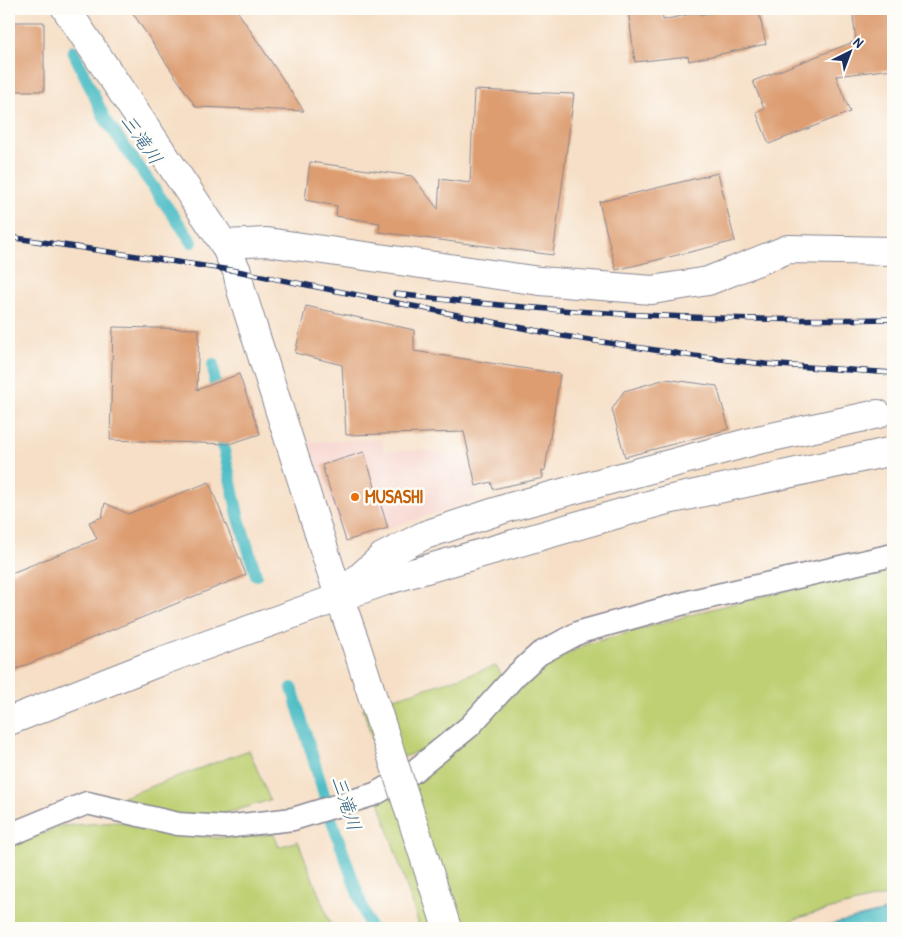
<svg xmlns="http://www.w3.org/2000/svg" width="902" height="937" viewBox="0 0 902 937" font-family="'Patrick Hand','Klee One',sans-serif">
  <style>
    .built { fill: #f7d0ca }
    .green { fill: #bed073; stroke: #6c8068 }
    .water { fill: #4fbec6; stroke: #357692 }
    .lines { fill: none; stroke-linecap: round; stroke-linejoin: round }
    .stream { stroke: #4fbec6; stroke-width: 12 }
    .building { fill: #dd9d71 }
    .lane-casing { stroke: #888792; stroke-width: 25 }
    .street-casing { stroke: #888792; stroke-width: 30 }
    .secondary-casing { stroke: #888792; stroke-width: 30 }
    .lane { stroke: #fff; stroke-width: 22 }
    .street { stroke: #fff; stroke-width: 28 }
    .secondary { stroke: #fff; stroke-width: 28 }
    .rail-casing { stroke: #1b2f5e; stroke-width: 5.5 }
    .rail { stroke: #fdfcf7; stroke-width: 4; stroke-dasharray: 11; stroke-linecap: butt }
    .secondary-bridge-casing { stroke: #888792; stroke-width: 30; stroke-linecap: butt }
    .secondary-bridge { stroke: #fff; stroke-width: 28 }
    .food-dot { fill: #e8710a; stroke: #fdfcf7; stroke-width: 2 }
    .labels { text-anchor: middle; stroke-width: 5; stroke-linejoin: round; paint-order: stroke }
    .food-label { font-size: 18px; font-weight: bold; fill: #c56008; stroke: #fdfcf7; text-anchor: start }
    .water-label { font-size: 19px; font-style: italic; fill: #2d6182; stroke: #fdfcf7 }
  </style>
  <rect width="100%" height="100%" fill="#fdfcf7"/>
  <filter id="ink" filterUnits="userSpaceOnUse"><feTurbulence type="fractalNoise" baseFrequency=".02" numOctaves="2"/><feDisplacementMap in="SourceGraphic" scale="10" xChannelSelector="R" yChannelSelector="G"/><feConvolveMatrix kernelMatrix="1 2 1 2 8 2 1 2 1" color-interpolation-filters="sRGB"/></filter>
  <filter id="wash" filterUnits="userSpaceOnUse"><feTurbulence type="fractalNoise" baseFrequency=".0096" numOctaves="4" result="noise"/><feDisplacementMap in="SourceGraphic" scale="20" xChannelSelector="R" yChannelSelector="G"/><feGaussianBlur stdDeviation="1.12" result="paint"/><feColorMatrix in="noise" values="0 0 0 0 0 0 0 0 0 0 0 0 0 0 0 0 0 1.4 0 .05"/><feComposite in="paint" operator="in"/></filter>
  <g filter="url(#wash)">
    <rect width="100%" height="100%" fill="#f6dfc6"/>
    <polygon class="built" points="381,439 384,451 425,450 467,457 476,500 352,540 342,535 309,442"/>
    <g class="green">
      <polygon points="893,565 893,894 811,914 767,928 420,928 378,798 508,699 541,667 587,644 719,607"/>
      <polygon points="496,666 502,675 471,714 432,746 380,766 363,708"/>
      <polygon points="249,750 270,800 224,814 179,816 125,805 123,797"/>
      <polygon points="118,822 217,838 274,834 279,847 298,841 332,928 9,928 9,847 61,826"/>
    </g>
    <polygon class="water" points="893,909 893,928 815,928"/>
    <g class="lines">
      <g class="stream">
        <polyline points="73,51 105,119 192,242"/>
        <polyline points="213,364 216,399"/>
        <polyline points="219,427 238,515 256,575"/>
        <polyline points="292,688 332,821 370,928"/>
      </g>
    </g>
    <g id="blocks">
      <g class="building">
        <polygon points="130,9 236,9 304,111 196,107"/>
        <polygon points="628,9 662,9 663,20 700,12 701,15 728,9 758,9 766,44 689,61 688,56 635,62"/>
        <polygon points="852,9 893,9 893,69 836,76 850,112 769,144 756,112 764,109 753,81 856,41"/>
        <polygon points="9,22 44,22 44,91 11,91"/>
        <polygon points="474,90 574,94 553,255 379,232 380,223 336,216 337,206 305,200 310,162 412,176 438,209 440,179 470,183"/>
        <polygon points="718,173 735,241 616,270 599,202"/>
        <polygon points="306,306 414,330 414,351 560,374 545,470 542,471 543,478 493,489 491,482 476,486 464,432 346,435 342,365 295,353"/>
        <polygon points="113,327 199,329 197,390 239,374 260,434 229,444 110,440"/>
        <polygon points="666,379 717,386 729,429 625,457 612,409 624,391"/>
        <polygon points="364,452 388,528 346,541 322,465"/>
        <polygon points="209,482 246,575 9,672 9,574 97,539 89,522 102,517 105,503 128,514"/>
      </g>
    </g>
  </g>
  <g filter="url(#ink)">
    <use href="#blocks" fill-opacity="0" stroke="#888792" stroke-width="1"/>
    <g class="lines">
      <defs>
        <polyline id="lane" points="9,835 87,803 178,824 225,827 293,819 375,794 413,772 470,726 515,676 539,654 580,632 692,601 893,555"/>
        <g id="street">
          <polyline points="66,9 224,244 237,271 241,290 339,596 382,557 425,535 510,507 758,440 878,414"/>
          <polyline points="224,244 267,242 540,281 652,290 708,281 788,249 893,251"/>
        </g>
        <g id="secondary">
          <polyline points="339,596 355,642"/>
          <polyline points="9,721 159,662 388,580 663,501 893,451"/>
        </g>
      </defs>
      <use href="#lane" class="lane-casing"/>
      <use href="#street" class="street-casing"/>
      <use href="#secondary" class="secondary-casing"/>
      <use href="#lane" class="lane"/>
      <use href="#street" class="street"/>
      <use href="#secondary" class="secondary"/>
      <defs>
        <g id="rail">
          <polyline points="9,237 237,271 563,336 694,356 765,364 893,373"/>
          <path d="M395,294c166,20 331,28 498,25"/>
        </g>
      </defs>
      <use href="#rail" class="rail-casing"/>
      <use href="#rail" class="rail"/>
      <defs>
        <polyline id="secondary-bridge" points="355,642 447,928"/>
      </defs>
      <use href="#secondary-bridge" class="secondary-bridge-casing"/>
      <use href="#secondary-bridge" class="secondary-bridge"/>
    </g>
  </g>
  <circle class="food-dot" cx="355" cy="497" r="5"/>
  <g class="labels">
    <g class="food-label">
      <text x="365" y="503">MUSASHI</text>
    </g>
    <g class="water-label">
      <text transform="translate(142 139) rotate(55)" y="7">三滝川</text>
      <text transform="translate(347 803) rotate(72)" y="7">三滝川</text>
    </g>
  </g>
  <rect width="902" height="937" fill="none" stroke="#fdfcf7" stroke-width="30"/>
  <g transform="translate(850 52) rotate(42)" stroke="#fdfcf7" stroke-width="4" paint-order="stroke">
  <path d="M0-4L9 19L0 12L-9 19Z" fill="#1b2f5e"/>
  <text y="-8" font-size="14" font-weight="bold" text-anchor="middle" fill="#1b2f5e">N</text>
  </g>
</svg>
